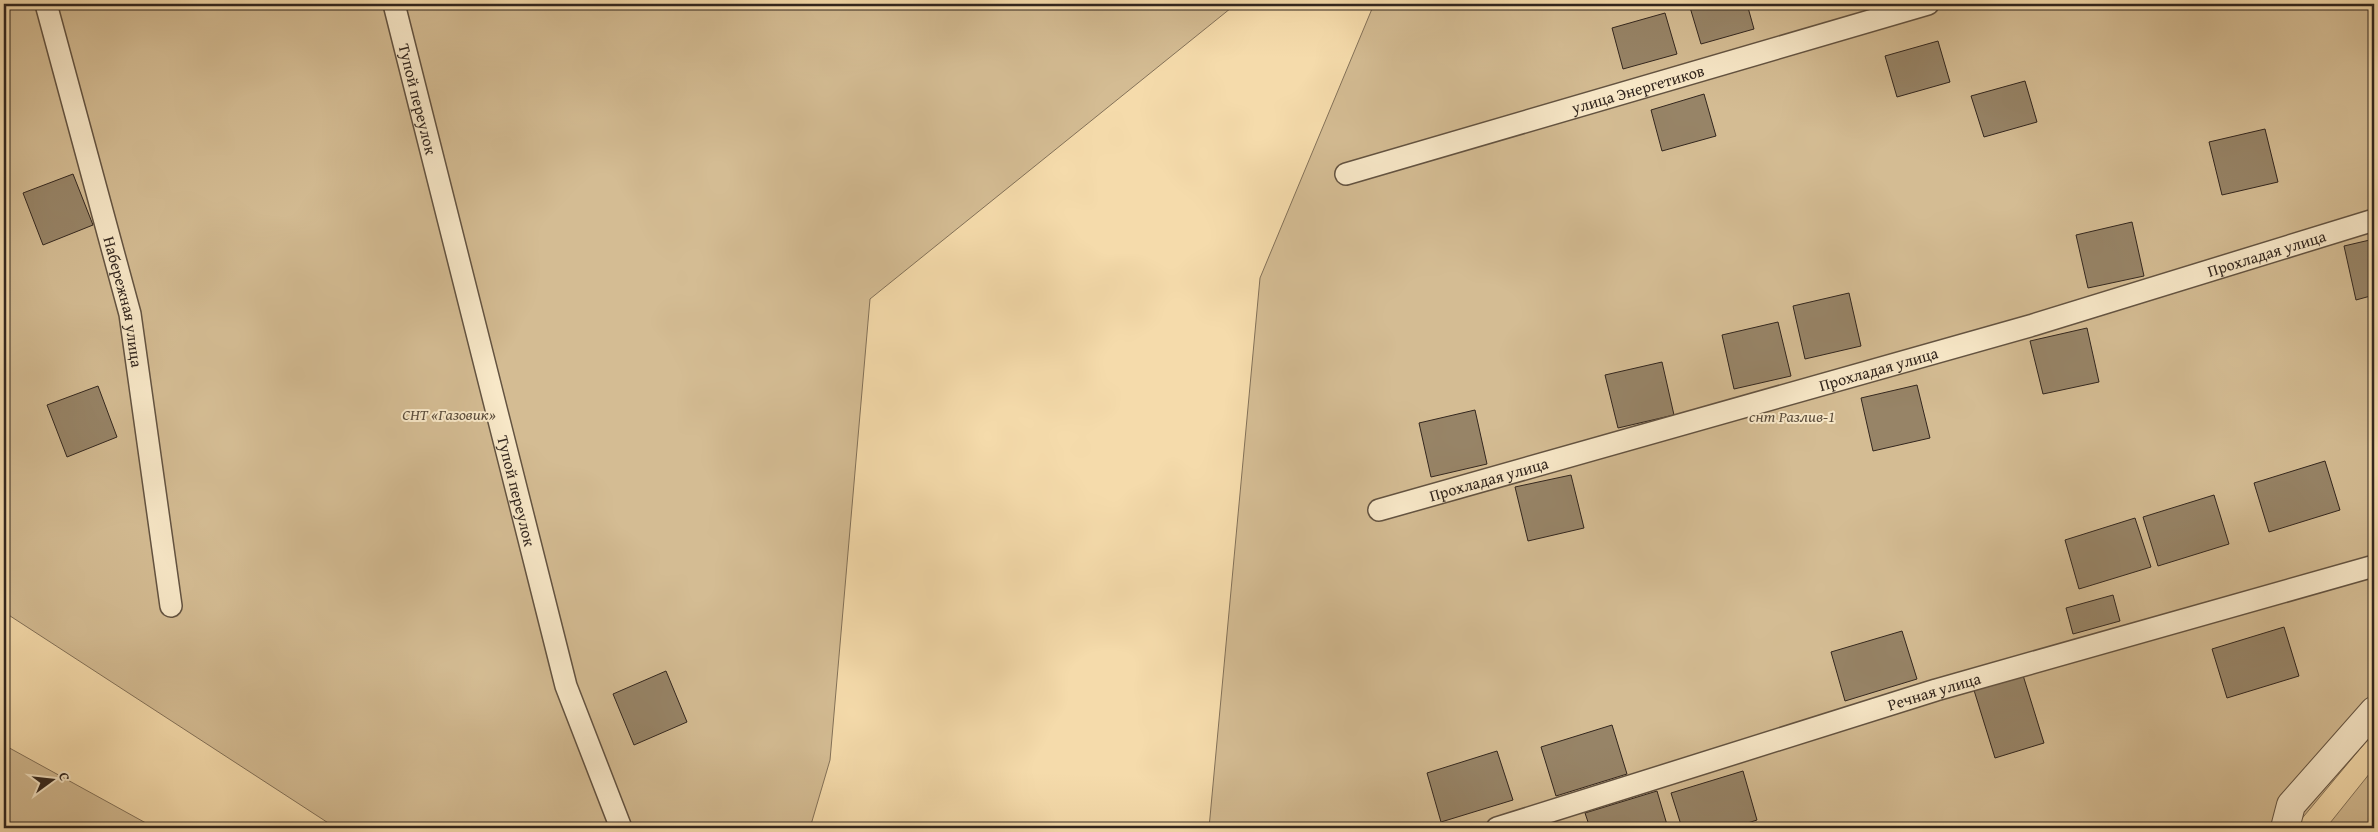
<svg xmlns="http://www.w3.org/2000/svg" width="2378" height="832" viewBox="0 0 2378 832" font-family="'Gentium Book Plus',serif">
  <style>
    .green { fill: #d4bc93; stroke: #837158 }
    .building { fill: #978467; stroke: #32261e }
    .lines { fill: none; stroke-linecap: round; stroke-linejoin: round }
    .lane-casing { stroke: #635341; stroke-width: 24 }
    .street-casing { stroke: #635341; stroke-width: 30 }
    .lane { stroke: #f8e8c8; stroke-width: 21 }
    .street { stroke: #f8e8c8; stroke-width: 28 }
    .labels { text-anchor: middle; stroke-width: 4; stroke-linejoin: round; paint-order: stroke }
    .street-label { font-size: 16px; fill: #32261e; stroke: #f8e8c8 }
    .park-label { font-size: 16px; font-style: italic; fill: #5a4c3b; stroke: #f8e8c8 }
  </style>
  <rect width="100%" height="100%" fill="#f5dbab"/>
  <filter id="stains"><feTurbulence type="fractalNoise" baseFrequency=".004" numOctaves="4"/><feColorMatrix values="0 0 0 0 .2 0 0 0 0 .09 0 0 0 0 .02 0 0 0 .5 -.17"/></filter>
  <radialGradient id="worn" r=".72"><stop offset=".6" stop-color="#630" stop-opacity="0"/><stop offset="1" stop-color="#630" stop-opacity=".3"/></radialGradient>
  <g class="green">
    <polygon points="4,4 1236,4 870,299 830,760 810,828 336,828 4,612"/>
    <polygon points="1374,4 2374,4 2374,732 2294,828 1209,828 1260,278"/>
    <polygon points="4,745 155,828 4,828"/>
    <polygon points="2374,768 2374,828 2326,828"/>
  </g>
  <g class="building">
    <polygon points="1689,4 1747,4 1754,29 1701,44"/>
    <polygon points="1665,13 1677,54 1623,69 1612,28"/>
    <polygon points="1938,41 1950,82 1897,97 1885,56"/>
    <polygon points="2025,81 2037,122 1984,137 1971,96"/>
    <polygon points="1704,94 1716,136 1662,151 1651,110"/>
    <polygon points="2265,129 2278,182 2222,195 2209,142"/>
    <polygon points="73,174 93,225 43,245 23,193"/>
    <polygon points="2132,222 2144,276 2088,288 2076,235"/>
    <polygon points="2374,239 2374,295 2356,300 2344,246"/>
    <polygon points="1849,293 1861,346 1805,359 1793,306"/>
    <polygon points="1778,322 1791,376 1734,389 1722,335"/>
    <polygon points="2087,328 2099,382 2043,394 2030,341"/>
    <polygon points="1662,362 1674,415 1618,428 1605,375"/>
    <polygon points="1917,385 1930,438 1873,451 1861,398"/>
    <polygon points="98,386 117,437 67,457 47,405"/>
    <polygon points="1475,410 1487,464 1431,477 1419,423"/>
    <polygon points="2325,461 2340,510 2269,532 2254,483"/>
    <polygon points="1571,475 1584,528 1528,541 1515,487"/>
    <polygon points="2214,495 2229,544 2158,566 2143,517"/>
    <polygon points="2135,518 2151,567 2079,589 2065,540"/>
    <polygon points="2113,595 2120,621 2073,634 2066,608"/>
    <polygon points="2284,627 2299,676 2227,698 2212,649"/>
    <polygon points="1902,631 1917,679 1845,701 1831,652"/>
    <polygon points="666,671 687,722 634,745 613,694"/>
    <polygon points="2022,672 2044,743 1995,758 1973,687"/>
    <polygon points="1612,725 1627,774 1556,796 1541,747"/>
    <polygon points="1497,751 1513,800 1441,822 1427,773"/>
    <polygon points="1743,771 1757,820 1732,828 1682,828 1671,793"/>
    <polygon points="1657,791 1668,828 1590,828 1585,813"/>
  </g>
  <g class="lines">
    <defs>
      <g id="lane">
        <path id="s1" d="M46,4l84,310 41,292"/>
        <path id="s2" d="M394,4l172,682 55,142"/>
        <path id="s3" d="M1346,174l582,-170"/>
        <path id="s4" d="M1379,510l654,-185 341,-105"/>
        <path id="s5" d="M1497,828l439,-138 438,-124"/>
      </g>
      <polyline id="street" points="2285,828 2291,805 2374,711"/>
    </defs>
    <use href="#lane" class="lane-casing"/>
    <use href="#street" class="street-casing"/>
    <use href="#lane" class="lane"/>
    <use href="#street" class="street"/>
  </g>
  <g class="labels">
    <g class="street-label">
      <text dy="6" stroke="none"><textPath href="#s3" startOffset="304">улица Энергетиков</textPath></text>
      <text dy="6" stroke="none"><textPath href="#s2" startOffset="98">Тупой переулок</textPath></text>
      <text dy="6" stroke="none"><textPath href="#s4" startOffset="924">Прохладая улица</textPath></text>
      <text dy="6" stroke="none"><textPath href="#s1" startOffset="308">Набережная улица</textPath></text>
      <text dy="6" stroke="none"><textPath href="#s4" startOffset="519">Прохладая улица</textPath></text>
      <text dy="6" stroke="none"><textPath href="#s4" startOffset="114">Прохладая улица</textPath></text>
      <text dy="6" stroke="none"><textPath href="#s2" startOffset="502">Тупой переулок</textPath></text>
      <text dy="6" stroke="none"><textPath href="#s5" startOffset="458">Речная улица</textPath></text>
    </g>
    <g class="park-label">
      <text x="449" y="420">СНТ «Газовик»</text>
      <text x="1792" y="422">снт Разлив-1</text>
    </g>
  </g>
  <rect width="2378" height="832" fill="none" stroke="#f5dbab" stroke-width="20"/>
  <rect x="5" y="5" width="2368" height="822" fill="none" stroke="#32261e" stroke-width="2.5"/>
  <rect x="10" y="10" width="2358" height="812" fill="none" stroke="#32261e"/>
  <g transform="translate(52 780) rotate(75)" stroke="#f8e8c8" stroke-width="4" paint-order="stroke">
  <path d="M0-4L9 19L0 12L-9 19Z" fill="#32261e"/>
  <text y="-8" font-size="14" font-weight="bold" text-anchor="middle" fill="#32261e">С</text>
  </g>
  <rect width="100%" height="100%" filter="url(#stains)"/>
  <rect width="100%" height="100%" fill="url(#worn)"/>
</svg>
